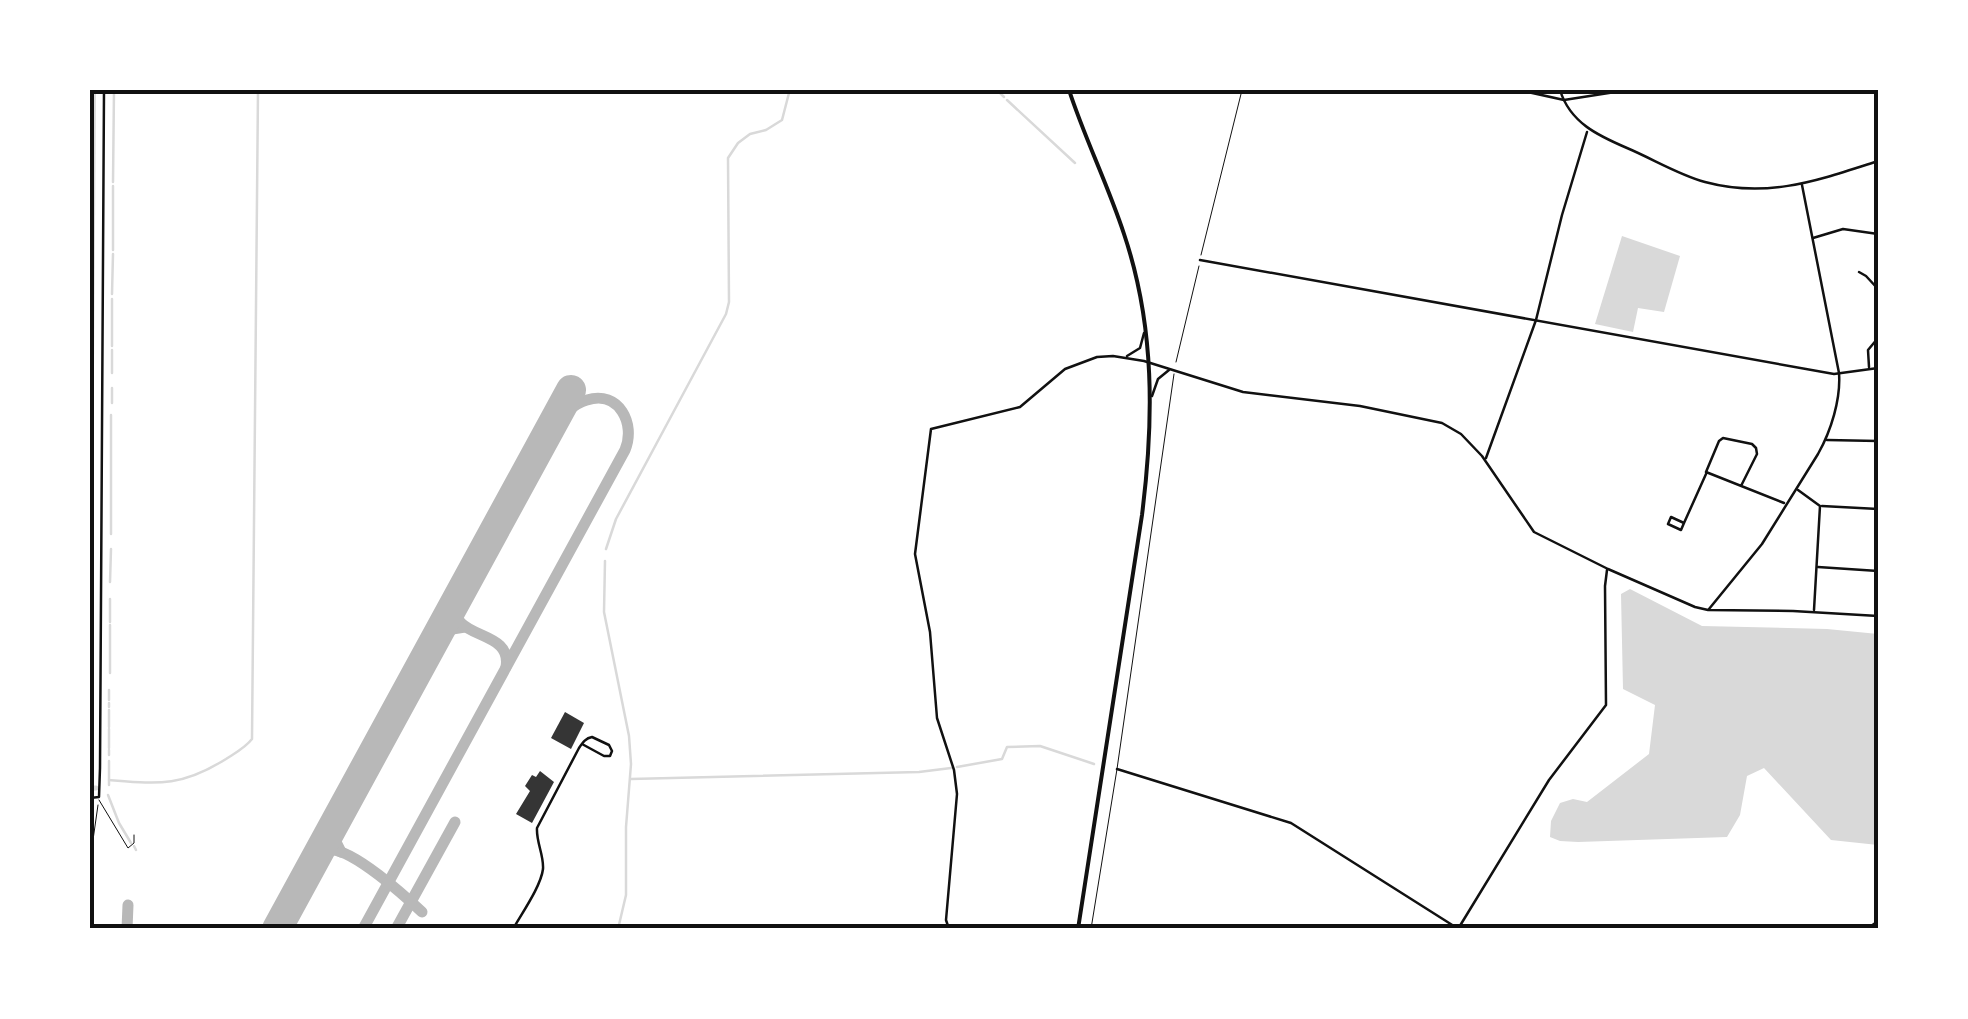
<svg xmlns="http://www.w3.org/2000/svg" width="1968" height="1019" viewBox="0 0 1968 1019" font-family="Raleway,sans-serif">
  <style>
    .water { fill: #d9d9d9 }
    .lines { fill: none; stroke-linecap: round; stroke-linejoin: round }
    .stream { stroke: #d9d9d9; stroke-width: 2.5 }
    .canal { stroke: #d9d9d9; stroke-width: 5 }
    .taxiway { stroke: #b8b8b8; stroke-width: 11 }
    .runway { stroke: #b8b8b8; stroke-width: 30 }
    .building { fill: #353535 }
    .path { stroke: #111; stroke-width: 1 }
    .service { stroke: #111; stroke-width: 1 }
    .minor { stroke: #111; stroke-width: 2.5 }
    .tertiary { stroke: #111; stroke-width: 2.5 }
    .secondary { stroke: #111; stroke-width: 4 }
    .neatline { fill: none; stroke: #111; stroke-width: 4 }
  </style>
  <rect width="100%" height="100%" fill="#fff"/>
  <g class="water">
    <polygon points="90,90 96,90 91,787 90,787"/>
    <polygon points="1622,236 1680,256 1664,312 1638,308 1633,332 1595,324"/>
    <polygon points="1630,589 1702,626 1827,629 1878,634 1878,845 1831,840 1764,768 1747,776 1740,815 1727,837 1578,842 1560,841 1550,837 1551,821 1560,803 1573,799 1587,802 1649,754 1655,705 1623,689 1621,594"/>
  </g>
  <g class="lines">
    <g class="stream">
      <polyline points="997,90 1004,97"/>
      <polyline points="1007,100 1075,163"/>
      <polyline points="113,182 114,90"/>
      <polyline points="113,250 113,186"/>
      <polyline points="112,294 113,254"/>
      <polyline points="112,346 112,299"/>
      <polyline points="112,373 112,350"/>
      <polyline points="112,403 112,388"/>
      <polyline points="111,534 111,415"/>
      <polyline points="606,549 616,519 726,314 729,302 728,158 738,143 750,134 766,130 782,120 789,93 795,90"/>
      <polyline points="605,561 604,612 629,736 631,764 626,827 626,895 618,929"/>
      <polyline points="110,582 111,549"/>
      <polyline points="110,622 110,599"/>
      <polyline points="110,673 110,625"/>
      <polyline points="109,700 109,690"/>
      <polyline points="109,707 109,703"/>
      <polyline points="109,727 109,710"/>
      <polyline points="109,748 109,729"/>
      <polyline points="109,755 109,750"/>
      <polyline points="957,767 1002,759 1007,747 1040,746 1094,764"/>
      <polyline points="631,779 919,772 951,768"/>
      <path d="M109,780c50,4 72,7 117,-21 9,-6 19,-11 26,-20l6,-649"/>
      <polyline points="109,785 109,761"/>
      <polyline points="108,795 119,823 131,843"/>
      <polyline points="134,846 136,850"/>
    </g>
    <polyline class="canal" points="90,788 96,788"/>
    <g class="taxiway">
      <path d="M456,601c-9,41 57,26 50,66"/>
      <polyline points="434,641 446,630 465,627"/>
      <polyline points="338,818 334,838 341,852"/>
      <path d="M316,857c5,-4 7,-7 14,-7 22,-2 76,47 92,62"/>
      <polyline points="127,929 128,905"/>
      <path d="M363,929l262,-479c11,-26 -6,-60 -38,-50 -15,4 -28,19 -38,30"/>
      <polyline points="396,929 455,822"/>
    </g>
    <polyline class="runway" points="277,929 571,390"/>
  </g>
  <g class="building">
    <polygon points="565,712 584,723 571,749 551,738"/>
    <polygon points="540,771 554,782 532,823 516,814 530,791 525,786 532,775 536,777"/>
  </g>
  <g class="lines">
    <g class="path">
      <polyline points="1201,255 1242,90"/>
      <polyline points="1176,362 1199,266"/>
    </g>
    <g class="service">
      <polyline points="99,800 128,848 134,843 134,835"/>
      <polyline points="90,861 98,805"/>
      <polyline points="1091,929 1117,769 1174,374"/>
    </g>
    <g class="minor">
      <polyline points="1519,90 1564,100 1628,90"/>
      <path d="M1560,90c10,33 39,46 67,58 26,11 52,27 78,34 63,17 114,-2 173,-21"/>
      <polyline points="1813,238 1843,229 1878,234"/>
      <polyline points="1200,260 1834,374 1878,368"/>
      <polyline points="1859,272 1866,276 1878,289"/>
      <polyline points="1127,356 1140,348 1144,333"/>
      <polyline points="1869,367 1868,350 1878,338"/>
      <polyline points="1152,396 1158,379 1169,370"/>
      <polyline points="1827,440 1878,441"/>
      <polyline points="1486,458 1536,320 1562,215 1587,132"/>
      <polyline points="1741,486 1757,454 1756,448 1752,444 1723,438 1719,441 1706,472 1784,503"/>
      <polyline points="1798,490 1820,506 1814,610"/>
      <polyline points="1822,506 1878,509"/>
      <polyline points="1684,523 1681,530 1668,524 1671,517 1684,523 1706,474"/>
      <polyline points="1818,567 1878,571"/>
      <path d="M1709,609l53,-65 56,-90c13,-23 23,-55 21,-81l-37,-188"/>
      <polyline points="1117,769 1291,823 1457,928"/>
      <polyline points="90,798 99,797 100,768 104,90"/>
      <path d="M513,929c9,-16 28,-43 30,-60 1,-14 -7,-27 -6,-41l42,-80c4,-6 7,-10 13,-11l17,8 3,6 -2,5h-6l-22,-12"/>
      <polyline points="949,929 946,920 957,794 954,770 937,718 930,632 915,554 931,429 1020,407 1065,369 1097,357 1113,356 1144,361 1243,392 1360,406 1442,423 1461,434 1482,456 1534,532 1608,569 1695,607 1708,610 1793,611 1878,616"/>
      <polyline points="1458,929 1549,780 1606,705 1605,586 1607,570"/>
    </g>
    <polyline class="tertiary" points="1867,929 1878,921"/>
    <path class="secondary" d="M1069,90c16,49 39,95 55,144 31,92 30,186 18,281l-64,414"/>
  </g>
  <rect width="1968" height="1019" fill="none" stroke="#ffffff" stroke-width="185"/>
  <rect x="92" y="92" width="1784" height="834" class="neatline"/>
</svg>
